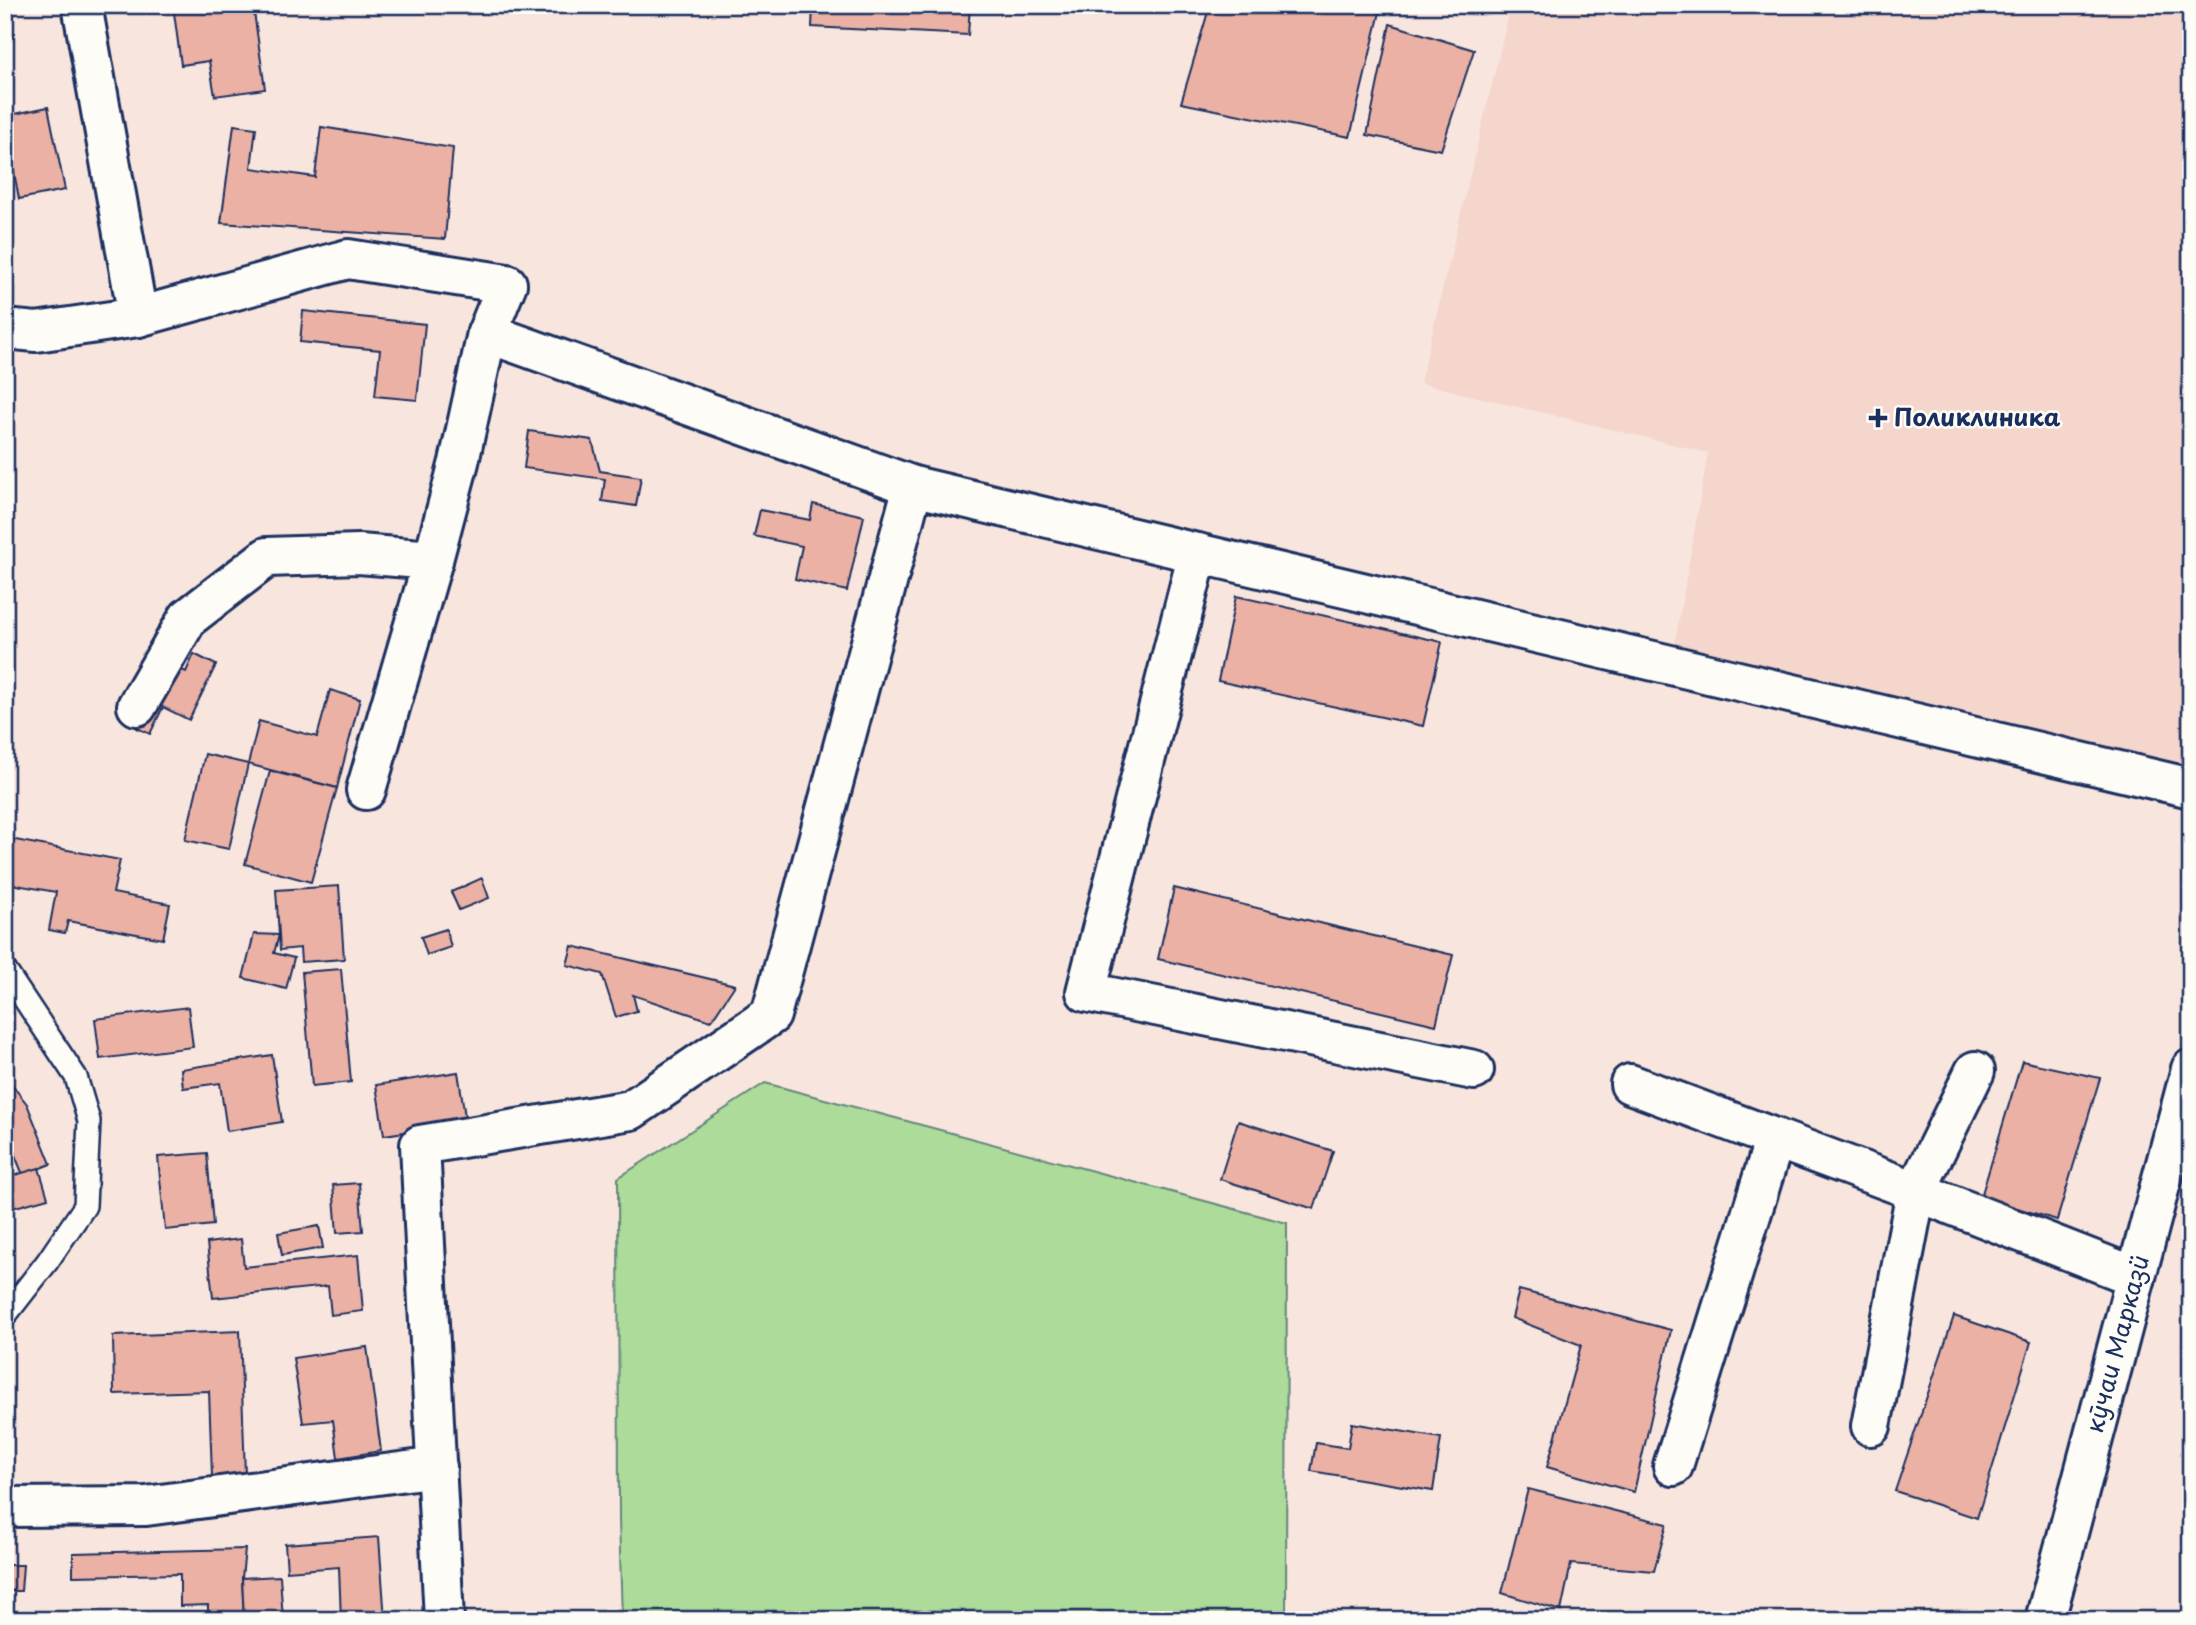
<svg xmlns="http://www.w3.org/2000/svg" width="2196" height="1625" viewBox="0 0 2196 1625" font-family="'Playpen Sans',sans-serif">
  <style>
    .built { fill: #f4d6cd }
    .green { fill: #acdb9a; stroke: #64857c; stroke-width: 2 }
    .building { fill: #ebb1a4; stroke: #1b2f5e; stroke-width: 2 }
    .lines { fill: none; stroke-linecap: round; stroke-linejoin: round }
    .lane-casing { stroke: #1b2f5e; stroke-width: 26 }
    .street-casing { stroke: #1b2f5e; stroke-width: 44 }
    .secondary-casing { stroke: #1b2f5e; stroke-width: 44 }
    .lane { stroke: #fdfcf7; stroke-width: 21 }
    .street { stroke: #fdfcf7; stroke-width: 38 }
    .secondary { stroke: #fdfcf7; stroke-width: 38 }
    .poi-dot { fill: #1b2f5e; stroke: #fdfcf7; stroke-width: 2.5 }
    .labels { text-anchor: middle; stroke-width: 5; stroke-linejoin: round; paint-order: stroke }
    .poi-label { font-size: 24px; font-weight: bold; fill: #1b2f5e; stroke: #fdfcf7; text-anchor: start }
    .street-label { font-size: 24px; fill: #1b2f5e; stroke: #fdfcf7 }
  </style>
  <rect width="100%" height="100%" fill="#f8e6de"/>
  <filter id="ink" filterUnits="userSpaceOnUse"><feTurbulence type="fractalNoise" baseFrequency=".0143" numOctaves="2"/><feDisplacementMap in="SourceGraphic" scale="14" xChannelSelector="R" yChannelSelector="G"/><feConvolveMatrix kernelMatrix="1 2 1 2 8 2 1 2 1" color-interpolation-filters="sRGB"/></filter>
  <g filter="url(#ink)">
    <polygon class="built" points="1511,5 2191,5 2191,769 1674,647 1708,453 1420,383"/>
    <polygon class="green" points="765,1083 1287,1223 1286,1620 622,1620 619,1519 618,1178"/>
    <g class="building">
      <polygon points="173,5 253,5 265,89 215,96 209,61 181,65"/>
      <polygon points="813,5 970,5 968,35 812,27"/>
      <polygon points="1210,5 1346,5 1380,12 1350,137 1181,103"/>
      <polygon points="1390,24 1474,50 1441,150 1367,135"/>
      <polygon points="5,48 13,89 5,90"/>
      <polygon points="48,107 65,190 19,199 5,125 5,116"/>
      <polygon points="234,125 256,128 251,168 315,177 321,127 453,148 445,239 221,223"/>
      <polygon points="303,311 425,324 417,400 375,396 380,350 300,342"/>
      <polygon points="529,431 592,440 600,471 641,477 636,506 602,501 605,479 524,468"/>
      <polygon points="813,504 864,516 847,591 795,579 802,546 754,536 760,510 810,520"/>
      <polygon points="1236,596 1442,642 1423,726 1218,681"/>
      <polygon points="194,654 216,665 189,720 163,707 150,734 137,728 167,663 186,672"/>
      <polygon points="330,690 360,699 337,788 248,764 259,721 317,737"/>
      <polygon points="205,754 248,764 229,849 185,840"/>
      <polygon points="270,771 337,788 311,882 245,864"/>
      <polygon points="5,838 120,860 113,893 170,904 163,939 68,921 65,933 49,930 56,892 5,883"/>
      <polygon points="482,878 489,898 459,910 451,892"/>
      <polygon points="339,886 344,959 301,962 300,948 280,950 276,890"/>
      <polygon points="1174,888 1453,955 1436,1025 1158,959"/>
      <polygon points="446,929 451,947 427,955 421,937"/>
      <polygon points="254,934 279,935 274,953 294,958 286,989 243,978"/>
      <polygon points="572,946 735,985 711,1021 633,995 637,1011 616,1017 602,974 567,965"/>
      <polygon points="341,969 351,1082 312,1086 302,972"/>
      <polygon points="188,1007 193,1047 100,1059 95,1019"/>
      <polygon points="272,1055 282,1122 227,1131 220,1083 183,1088 181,1069"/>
      <polygon points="2022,1061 2100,1078 2057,1220 1981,1197"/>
      <polygon points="458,1072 466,1123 384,1135 376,1085"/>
      <polygon points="5,1076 27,1104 51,1164 23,1175 5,1131"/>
      <polygon points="1238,1121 1333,1151 1314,1209 1220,1179"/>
      <polygon points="207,1153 213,1225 165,1230 158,1157"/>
      <polygon points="39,1168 48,1198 5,1210 5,1178"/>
      <polygon points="359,1183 363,1231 337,1233 333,1185"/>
      <polygon points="319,1226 323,1248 282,1255 278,1233"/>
      <polygon points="241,1239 244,1267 358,1255 363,1311 331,1315 328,1286 213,1298 207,1243"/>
      <polygon points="1519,1290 1671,1330 1634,1492 1547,1467 1581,1345 1512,1318"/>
      <polygon points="1954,1316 2031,1342 1977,1518 1895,1491"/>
      <polygon points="240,1331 245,1475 212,1476 209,1391 114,1394 113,1336"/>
      <polygon points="367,1347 381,1451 338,1458 333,1420 303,1423 293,1358"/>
      <polygon points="1352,1423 1441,1438 1433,1491 1311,1471 1316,1443 1348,1448"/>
      <polygon points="1528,1489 1667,1524 1654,1571 1571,1564 1561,1611 1502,1593"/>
      <polygon points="379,1537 385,1620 341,1620 339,1567 287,1571 285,1544"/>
      <polygon points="245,1549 242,1578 244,1620 208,1620 208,1605 180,1606 180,1574 73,1576 73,1553"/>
      <polygon points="5,1565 23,1565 21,1591 5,1591"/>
      <polygon points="280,1576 283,1620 244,1620 242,1578"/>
      <polygon points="5,1601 7,1601 8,1620 5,1620"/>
    </g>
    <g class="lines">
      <defs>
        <polyline id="lane" points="5,970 76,1077 89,1121 85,1206 47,1262 5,1316"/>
        <g id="street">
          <polyline points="82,5 138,317"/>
          <polyline points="5,329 36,332 138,317 348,259 507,284 487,333 913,486 2191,788"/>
          <polyline points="1198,553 1086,992 1474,1070"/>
          <polyline points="137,706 188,618 267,557 359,554 433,560"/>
          <polyline points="366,790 433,560 459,462 487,333"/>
          <polyline points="1975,1071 1916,1191 2136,1277"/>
          <polyline points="1630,1084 1916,1191 1871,1426"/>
          <polyline points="1673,1466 1775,1138"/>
          <polyline points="5,1507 146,1506 437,1467"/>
          <polyline points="444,1620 420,1145 631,1110 771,1015 913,486"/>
        </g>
        <polyline id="secondary" points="2045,1620 2191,1069"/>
      </defs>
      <use href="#lane" class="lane-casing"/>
      <use href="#street" class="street-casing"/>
      <use href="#secondary" class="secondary-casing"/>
      <use href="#lane" class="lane"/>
      <use href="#street" class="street"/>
      <use href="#secondary" class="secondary"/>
    </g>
  </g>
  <path class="poi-dot" d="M1874.5 407.5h7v7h7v7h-7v7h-7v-7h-7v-7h7z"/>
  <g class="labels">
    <g class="poi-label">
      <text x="1894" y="426">Поликлиника</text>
    </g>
    <g class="street-label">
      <text transform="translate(2118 1344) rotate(-75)" y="8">кӯчаи Марказӣ</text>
    </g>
  </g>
  <rect width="2196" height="1625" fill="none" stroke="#fdfcf7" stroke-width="28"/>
  <rect x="14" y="14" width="2168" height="1597" fill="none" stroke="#1b2f5e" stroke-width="2.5" filter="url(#ink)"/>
</svg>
